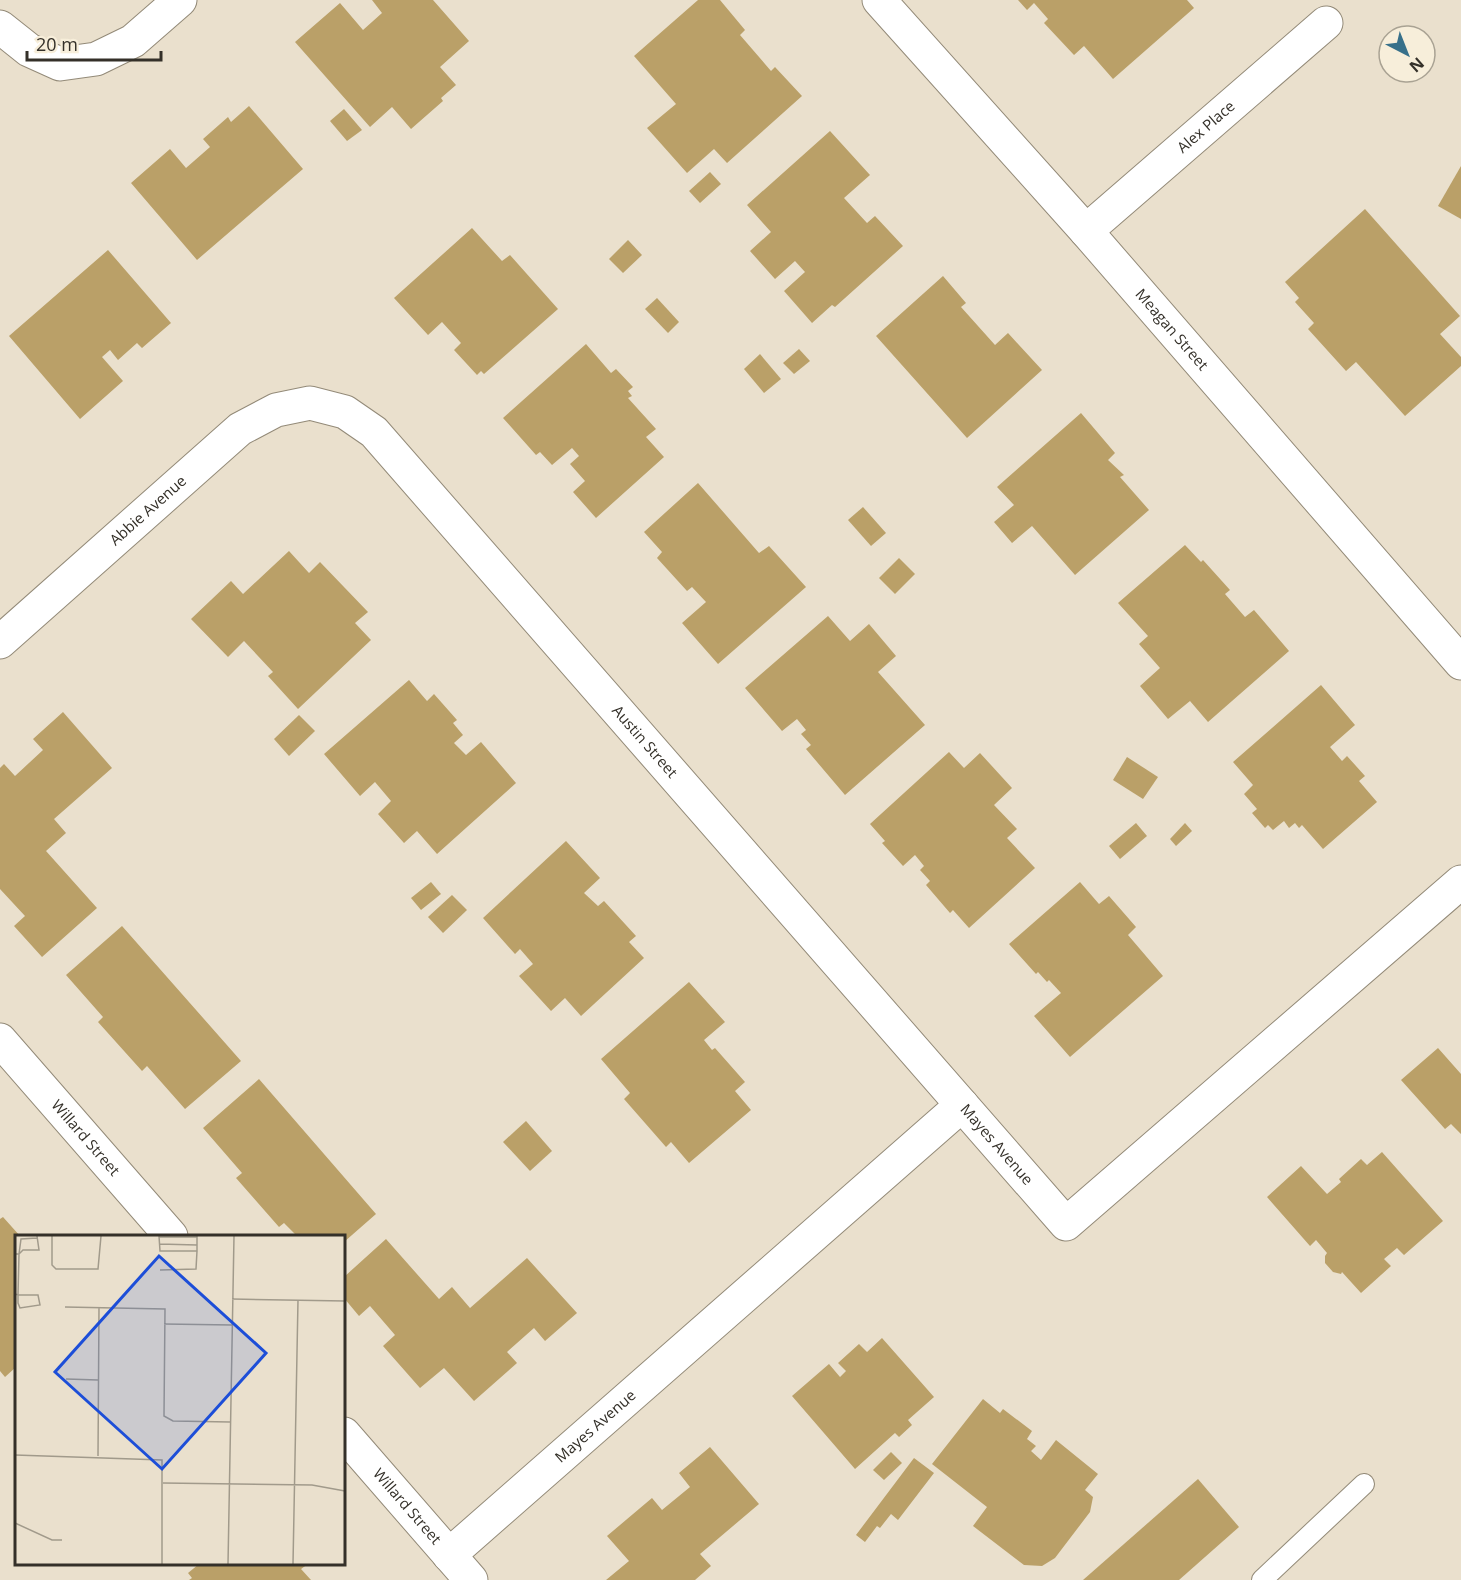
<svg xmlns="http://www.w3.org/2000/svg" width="1461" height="1580" viewBox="0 0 1461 1580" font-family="'Open Sans',sans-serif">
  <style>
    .building { fill: #baa068 }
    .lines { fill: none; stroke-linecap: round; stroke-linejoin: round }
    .service-casing { stroke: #938a78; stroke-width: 22 }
    .minor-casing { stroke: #938a78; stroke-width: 35 }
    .service { stroke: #fff; stroke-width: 20 }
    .minor { stroke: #fff; stroke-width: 33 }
    .labels { text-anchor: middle; stroke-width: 4.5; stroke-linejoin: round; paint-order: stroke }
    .street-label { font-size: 15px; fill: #343029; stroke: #f7eeda }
    .inset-road { fill: none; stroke: #a19a8b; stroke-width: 1.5 }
    .view { fill: #1d4ed8; fill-opacity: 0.15; stroke: #1d4ed8; stroke-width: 3 }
    .inset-edge { fill: none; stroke: #343029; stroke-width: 3 }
  </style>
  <rect width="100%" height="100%" fill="#eae0cd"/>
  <g class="building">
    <polygon points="372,0 433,0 469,41 440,67 456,85 441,98 443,101 411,129 392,107 370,127 295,42 340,3 363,30 382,13"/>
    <polygon points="698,0 720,0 745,30 740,35 771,71 775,67 802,96 727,163 714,149 687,173 647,128 676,104 634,56"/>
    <polygon points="1018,0 1187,0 1194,8 1113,79 1084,46 1074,55 1044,23 1048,19 1034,3 1027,10"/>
    <polygon points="249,106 303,169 197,260 131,183 170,149 186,168 210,147 203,139 228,117 231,122"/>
    <polygon points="344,109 362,130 347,141 330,121"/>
    <polygon points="830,131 870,175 844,198 867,223 875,216 903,246 835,307 832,305 812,323 784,291 805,272 795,261 775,279 750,251 771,232 747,205"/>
    <polygon points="1461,166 1461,219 1438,206"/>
    <polygon points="710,172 721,184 700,203 689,191"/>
    <polygon points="1365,209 1460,316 1440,334 1461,357 1461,366 1405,416 1356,362 1346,371 1308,329 1314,323 1295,302 1299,298 1285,282"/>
    <polygon points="472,228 502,261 510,255 558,309 484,374 481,371 477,375 454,350 461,343 442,322 428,335 394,298"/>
    <polygon points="628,240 642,255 623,273 609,259"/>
    <polygon points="108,250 171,323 142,348 137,343 118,360 110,350 102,357 123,381 80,419 9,336"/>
    <polygon points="943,276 966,303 961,307 995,345 1008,333 1042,370 967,438 876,336"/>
    <polygon points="657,298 679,322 668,333 645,309"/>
    <polygon points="586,344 611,373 616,369 633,387 628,391 632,396 628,398 656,429 646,437 664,457 596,518 573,492 585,481 570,464 579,456 572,448 552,465 540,452 536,455 503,418"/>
    <polygon points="799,349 810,361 794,374 783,363"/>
    <polygon points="760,354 781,379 764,393 744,369"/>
    <polygon points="1081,413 1115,453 1108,460 1124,475 1120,477 1149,510 1075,575 1032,526 1012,543 994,522 1014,505 997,487"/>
    <polygon points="698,483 759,553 769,546 806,587 718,664 682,623 706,602 692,587 687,591 657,558 662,552 644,532"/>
    <polygon points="863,507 886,533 871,546 848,520"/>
    <polygon points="1185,545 1201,562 1203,560 1230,590 1225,594 1245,617 1254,610 1289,651 1208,722 1190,701 1168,719 1140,686 1160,668 1139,644 1148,636 1118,603"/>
    <polygon points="289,551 309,573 320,562 368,612 355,623 371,640 298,709 268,676 273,672 244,641 228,657 191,619 231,581 243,594"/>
    <polygon points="899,558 915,574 895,594 879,578"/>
    <polygon points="828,616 850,641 869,624 896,656 878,672 925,725 845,795 806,749 811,745 801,734 806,730 797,719 782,731 745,688"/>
    <polygon points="409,680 427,701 434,694 457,720 453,723 463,735 454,743 466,755 481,742 516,783 437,854 417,831 404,843 378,814 391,801 375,782 360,796 324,754"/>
    <polygon points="1321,685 1355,725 1330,747 1342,761 1347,756 1365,776 1359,781 1377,802 1323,849 1302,825 1299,828 1295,823 1289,828 1284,821 1273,830 1268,825 1265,828 1252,813 1257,809 1244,794 1253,785 1233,762"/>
    <polygon points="63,712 112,768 54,819 66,833 46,851 97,908 42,957 14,926 25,916 0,889 0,768 4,764 15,776 43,750 33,739"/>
    <polygon points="299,715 315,731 289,756 274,739"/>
    <polygon points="949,752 964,768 980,753 1012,788 994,805 1017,829 1007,838 1035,868 969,928 953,910 950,913 926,885 930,881 920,870 924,866 915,855 903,866 882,843 885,841 870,824"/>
    <polygon points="1127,757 1158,777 1143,799 1113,780"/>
    <polygon points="1136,823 1147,836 1120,859 1109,846"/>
    <polygon points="1185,823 1192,831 1176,846 1170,839"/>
    <polygon points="566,841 600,878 584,893 598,906 604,901 636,936 629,942 644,958 581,1016 565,998 551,1011 519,976 533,964 520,949 515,954 483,918"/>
    <polygon points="431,882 441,894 421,910 411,898"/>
    <polygon points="1080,882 1099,904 1109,896 1136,927 1128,935 1163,976 1070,1057 1034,1016 1061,993 1049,980 1047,982 1038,972 1036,974 1009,944"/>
    <polygon points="452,895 467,910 443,933 428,917"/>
    <polygon points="122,926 241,1061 185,1109 147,1066 142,1071 98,1022 103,1017 66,975"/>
    <polygon points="689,982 725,1022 704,1040 712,1050 715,1048 745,1082 735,1091 751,1110 689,1163 671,1142 666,1147 624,1099 630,1093 601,1059"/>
    <polygon points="1438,1048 1461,1074 1461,1134 1451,1124 1445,1129 1401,1080"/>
    <polygon points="259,1079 376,1214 344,1242 344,1236 297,1236 284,1223 279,1227 236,1178 242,1173 203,1128"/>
    <polygon points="526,1121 552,1151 530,1171 503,1142"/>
    <polygon points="1382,1152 1443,1221 1404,1255 1397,1248 1384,1259 1391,1266 1361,1293 1342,1272 1341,1274 1333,1272 1325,1263 1325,1256 1327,1253 1316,1240 1310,1246 1267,1197 1301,1166 1327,1194 1341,1182 1339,1179 1361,1159 1367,1165"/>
    <polygon points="3,1217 20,1236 16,1236 16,1367 5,1377 0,1371 0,1219"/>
    <polygon points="386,1239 439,1299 452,1287 470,1308 527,1258 577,1313 545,1341 534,1328 507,1352 517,1363 474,1401 444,1368 420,1388 383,1346 395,1335 370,1306 359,1316 344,1298 344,1277"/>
    <polygon points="882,1338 934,1397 908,1420 912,1425 899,1437 895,1433 855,1469 792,1396 829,1364 840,1377 846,1371 838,1363 859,1344 867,1352"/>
    <polygon points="983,1399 1000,1413 1003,1409 1032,1431 1027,1439 1036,1446 1031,1451 1041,1460 1056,1440 1098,1474 1085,1490 1093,1497 1090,1512 1055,1558 1042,1566 1024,1565 973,1526 987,1507 932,1464"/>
    <polygon points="710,1447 759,1504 700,1554 711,1566 695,1580 606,1580 629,1561 607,1536 652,1498 662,1510 690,1487 679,1473"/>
    <polygon points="891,1452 902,1463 884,1480 873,1470"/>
    <polygon points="914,1458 934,1473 898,1520 891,1514 880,1528 877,1526 865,1542 856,1535"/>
    <polygon points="1198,1479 1239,1527 1179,1580 1083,1580"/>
    <polygon points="199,1564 308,1564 301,1569 311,1580 189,1580 192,1578 188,1573"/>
  </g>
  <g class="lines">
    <defs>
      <polyline id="service" points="1262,1580 1364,1484"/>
      <g id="minor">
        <path id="s1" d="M879,0l207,231 375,432"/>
        <polyline points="0,27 29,50 60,64 96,59 133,41 180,0"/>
        <path id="s2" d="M1086,231l240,-208"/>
        <path id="s3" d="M0,642l240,-213 36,-19 34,-7 35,9 29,20 692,792 395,-342"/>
        <path id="s4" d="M0,1040l171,196"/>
        <path id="s5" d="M344,1434l127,146"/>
        <path id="s6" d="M449,1555l513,-450"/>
      </g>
    </defs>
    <use href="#service" class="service-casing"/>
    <use href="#minor" class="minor-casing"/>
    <use href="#service" class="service"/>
    <use href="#minor" class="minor"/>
  </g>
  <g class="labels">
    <g class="street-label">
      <text dy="5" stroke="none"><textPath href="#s2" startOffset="159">Alex Place</textPath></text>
      <text dy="5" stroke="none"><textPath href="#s1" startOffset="441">Meagan Street</textPath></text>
      <text dy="5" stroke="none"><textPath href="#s3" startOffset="198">Abbie Avenue</textPath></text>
      <text dy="5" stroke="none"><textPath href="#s3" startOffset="879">Austin Street</textPath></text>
      <text dy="5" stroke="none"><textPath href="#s4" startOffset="130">Willard Street</textPath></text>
      <text dy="5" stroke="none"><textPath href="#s3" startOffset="1414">Mayes Avenue</textPath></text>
      <text dy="5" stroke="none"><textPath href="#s6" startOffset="195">Mayes Avenue</textPath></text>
      <text dy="5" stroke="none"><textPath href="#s5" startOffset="96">Willard Street</textPath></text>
    </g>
  </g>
  <g transform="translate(15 1235)">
    <rect width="330" height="330" fill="#eae0cd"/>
    <path class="inset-road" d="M37,1v29l4,4h42l3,-33M144,1l1,15h37v-15M144,2h38M144,9l38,1M0,19h4l2,-15 16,-1M145,35l36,-1 1,-18M0,59l3,1h20l2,10 -20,3 -2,-5v-8l1,-41 4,-4h16l-2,-14M217,64l113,2M50,72l100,2 -1,107 9,5 57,1M149,89l68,1M51,144l32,1M0,220l147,5v104M83,221l1,-149M148,248l149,2 33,6M0,288l37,17h10M213,329l6,-328M278,329l5,-264"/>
    <path class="view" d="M144,21l107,97 -104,116 -107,-97z"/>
    <rect width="330" height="330" class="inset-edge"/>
  </g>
  <g transform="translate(1407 54) rotate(138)"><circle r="28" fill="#f7eeda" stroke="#a9a293" stroke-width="1.5"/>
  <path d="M0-4.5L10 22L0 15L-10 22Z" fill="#37708a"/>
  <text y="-9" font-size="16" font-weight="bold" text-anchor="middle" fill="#343029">N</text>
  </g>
  <path d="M27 51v9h134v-9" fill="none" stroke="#343029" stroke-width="3"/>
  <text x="36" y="51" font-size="18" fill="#343029" stroke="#f7eeda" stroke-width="4.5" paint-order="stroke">20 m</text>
</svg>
